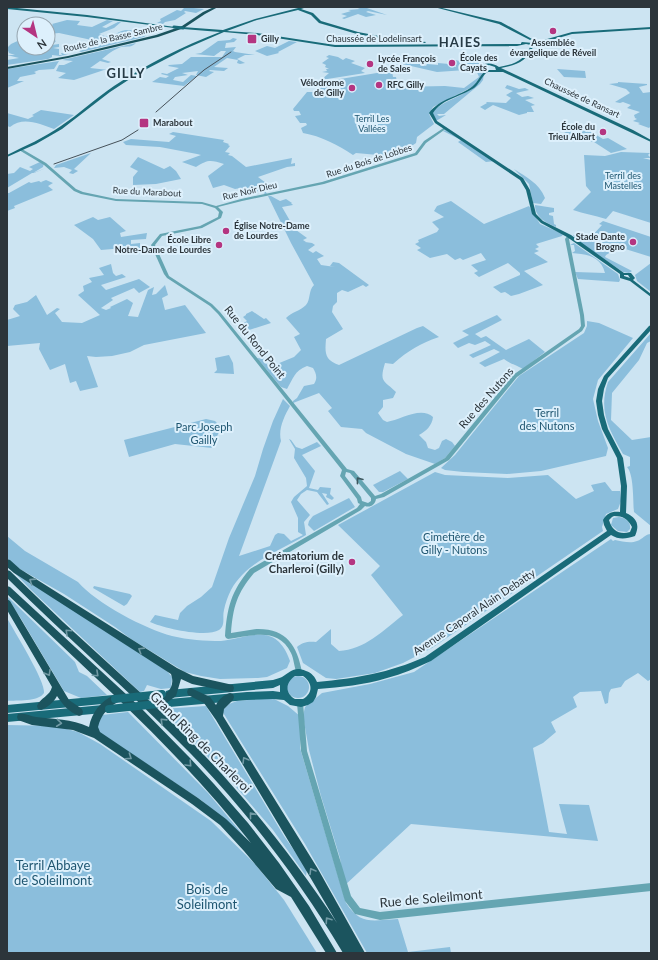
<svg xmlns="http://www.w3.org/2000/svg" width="658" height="960" viewBox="0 0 658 960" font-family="Lato,sans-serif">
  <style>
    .green { fill: #8bbedc }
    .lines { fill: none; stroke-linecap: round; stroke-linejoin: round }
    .minor { fill: #65a5b2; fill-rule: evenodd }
    .major { fill: #196b79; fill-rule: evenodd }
    .highway { fill: #1b545e; fill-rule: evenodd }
    .tram { stroke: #465159; stroke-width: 1 }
    .major-bridge-far1 { stroke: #196b79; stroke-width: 3 }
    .major-bridge { stroke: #196b79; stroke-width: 8 }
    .oneway { stroke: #3d575f }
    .oneway2 { stroke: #729aa5 }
    .poi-dot { fill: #b43581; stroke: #ddf0fc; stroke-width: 1.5 }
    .labels { text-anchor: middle; stroke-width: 4; stroke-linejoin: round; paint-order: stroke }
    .far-street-label { font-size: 9px; fill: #2c353b; stroke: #ddf0fc }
    .far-poi-label { font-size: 9px; font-weight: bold; fill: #2c353b; stroke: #ddf0fc; text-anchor: start }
    .far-park-label { font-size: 9px; fill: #1e5570; stroke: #ddf0fc }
    .street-label { font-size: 11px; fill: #2c353b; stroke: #ddf0fc }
    .park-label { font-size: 11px; fill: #1e5570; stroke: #ddf0fc }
    .poi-label { font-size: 11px; font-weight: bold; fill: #2c353b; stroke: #ddf0fc; text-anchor: end }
    .far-district-label { font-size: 13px; font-weight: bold; letter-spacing: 1px; fill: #263a45; stroke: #ddf0fc }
    .near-street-label { font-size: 13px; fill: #2c353b; stroke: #ddf0fc }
    .near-park-label { font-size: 13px; fill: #1e5570; stroke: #ddf0fc }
  </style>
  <rect width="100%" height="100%" fill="#cce4f2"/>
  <g class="green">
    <polygon points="183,7 204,9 196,13 185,11 184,12 186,13 175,20 165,22 163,24 157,23 161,21 160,19 177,10 181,11 184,8"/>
    <polygon points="355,7 364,7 387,15 368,11 366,12 376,15 366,17 358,14 344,19 342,18 347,16 341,14 351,11 348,10 360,9"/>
    <path d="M67,20l13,1 -3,4 15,2 15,-7 6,1 -11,6 4,1 12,-6h3l-7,6 -15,6c15,7 16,-4 29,-4 3,0 7,1 10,1l-4,4h12l-2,2 -63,15 -2,-1 7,-4 -4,-2 6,-2 5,2 8,-3 -42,-9 -11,1v-6l5,-3 -1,-1z"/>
    <polygon points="24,38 24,48 48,48 48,39 51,38 56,41 52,45 59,44 59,47 53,48 59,49 59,55 62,55 61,53 68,54 60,56 52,55 52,57 48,59 7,65 7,60 19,58 7,55 15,55 9,53 7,48 11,44"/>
    <polygon points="233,38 237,39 234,42 226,43 225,48 236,47 233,51 235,52 255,55 245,55 237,59 245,63 240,64 237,63 238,60 227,58 214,67 228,68 224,71 210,70 209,71 214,72 206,77 196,75 198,71 182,73 188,75 175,77 173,80 183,82 191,75 197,76 184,86 152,82 160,77 166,78 169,76 161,74 162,73 167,74 179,68 168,66 169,65 182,64 191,57 222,57 226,51 221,51 214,56 195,54 201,53 218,41 230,40"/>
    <polygon points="289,41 297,42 278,52 279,53 267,56 255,51 267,46 275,48"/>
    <path d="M136,43c-5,5 -8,3 -15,4 -8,3 -13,7 -19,12l9,3 -3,1 -8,-2 -10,7 19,2h-5l-30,10 -16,-2 8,-5 -10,-2 3,-6h5l9,-4 -11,-1z"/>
    <polygon points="329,55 338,57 343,60 346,58 355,61 351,63 365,68 361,71 365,73 321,80 329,73 322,72 327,71 326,69 329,69 325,67 326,65 322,63 329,58 326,57"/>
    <path d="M400,59l15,3 11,4 1,-2 11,1v-2l11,1 1,2 6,1 -2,-7 7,1 -1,3c4,1 10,-1 14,-4l10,4 -5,2 1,3 -43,3 -39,-9z"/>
    <polygon points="59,61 54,69 39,70 34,72 36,73 35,74 20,77 17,81 24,81 7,88 7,69"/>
    <polygon points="557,69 585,71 586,78 564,77"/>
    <path d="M476,70l8,1 -10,15 -41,21 -4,7 5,10 -17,13 -1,6 -9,6 -26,9 -3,-3 -22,-2 -3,2c-15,-10 -32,-19 -50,-22l-2,-5 6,-3 -1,-2h-6l-5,-7 6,-1 -2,-4h-5l-1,-2 14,-17h7l7,-7 -12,-4 2,-1 17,1 61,-10h3l1,6h3l2,10 47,-1 19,2 15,-11z"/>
    <path d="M484,73l-1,7 -3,4 -36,30h-7l2,2 7,-1 -10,6 -3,-6v-4c17,-15 42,-16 51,-38z"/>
    <polygon points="618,82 647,84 647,85 639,87 643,93 651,92 651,126 649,128 638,124 640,123 633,121 637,119 635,118 634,115 640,112 627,108 631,105 623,102 620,103 615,102 630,93 626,89 609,84 618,83"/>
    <polygon points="507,85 519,89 525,88 529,90 516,93 522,97 528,96 534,98 525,100 535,105 531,106 534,112 527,112 527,113 519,115 493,105 485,110 480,107 487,103 486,102 506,103 511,98 506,95 513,91 505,88"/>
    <path d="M41,110l33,5 -20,14c-14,-5 -31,-13 -44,-2l-3,-1v-13l21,6 6,-3 -2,-1z"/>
    <polygon points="586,128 595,132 593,133 603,139 608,138 627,149 611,153 594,142 591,142 580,137 580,135 574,137 564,132 573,129 583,134 579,131"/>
    <polygon points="446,130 495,161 486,162 458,142 461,140 443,131"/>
    <path d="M173,132l51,8 -1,2 6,2 -1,1 2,1 -5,6 5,1 -2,2 4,1 14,11 46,-9 -1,6 4,-1v3l-8,1 -29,10 8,6 -4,2 5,9h-2l-4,-3 -10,1 -10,-4 -6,1 -11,-4 -11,3 -5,-12 16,-12c-13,-4 -16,-5 -28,3l-14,-5 19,-7 -4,-1 -37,-7 -34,-2 -3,-3 8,-3 38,3 7,-6 -7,-2z"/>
    <path d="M621,152l29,1 -2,2 3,3h-8l8,2v63l-38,-12 -7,8c-12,-4 -22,-5 -33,-9l18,-18 -5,-6 -2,-31 21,1z"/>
    <polygon points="91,153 74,169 78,171 73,174 69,173 72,170 64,167 54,168 56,165"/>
    <polygon points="138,157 164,169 170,166 176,171 181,179 156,184 133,185 133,177 138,171 130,167"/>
    <polygon points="40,162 44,163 43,167 33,173 46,168 34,173 32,173 7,188 7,174 14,173 20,167 30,171 33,169 29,167"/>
    <path d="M514,169c12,8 25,14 31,29l-4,6 -8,-1 -4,-19z"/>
    <polygon points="46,180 53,183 48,186 53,190 14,206 15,208 7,211 7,193 9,193 29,182 31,183 39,181 42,183 41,182"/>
    <path d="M268,196h3l9,5 6,-2 6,4h-1l2,2 -11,2 11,19h3v4l11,8 -4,2 3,2h-1l7,1 3,2 -7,5 5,3 3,-2 8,5 -7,3 4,6 14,2 -5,-1 3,-4 6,1 30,22 -3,2 -3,-2 -15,7 -6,-2 -5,3v9l-4,4 -1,6 11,17 -17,10c-1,13 -2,21 13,26l78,-37 6,-2 16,11c-20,7 -30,13 -46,27l-8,-1c-6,20 -1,17 11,29l-3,6 -10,2v7l-5,6 5,7 4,2c13,-2 34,-16 46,-5 -1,9 -7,14 -14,18l7,7 2,6 7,2 4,-2 3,-7 4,-2 6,3 3,4 -10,12 -10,6 -29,-10 -40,-21 -4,-4 -21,-2 -13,-16 4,-3 -13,-15 -26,10v-2l4,-3 7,-12 10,-2c4,-6 2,-11 -1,-16l-6,-2c-13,5 -14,13 -20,23l-6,-2 -24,-29 10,1 -3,1 4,6 3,-1 1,1 22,-9 7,-7 -7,-13 6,-3 -14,-16c6,-6 14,-7 20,-13 5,-6 2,-14 8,-20l-23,-42z"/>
    <polygon points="451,201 484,224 529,206 540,224 563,234 562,236 536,244 539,247 535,249 539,251 534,253 548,262 524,271 543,285 519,294 511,296 505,292 501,293 493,287 520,275 520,273 508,263 479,277 474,273 478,271 471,265 486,260 481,253 463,260 460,258 455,260 447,254 430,258 417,250 421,248 415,244 419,242 418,240 437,232 439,229 432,222 444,217 434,211 437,206"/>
    <path d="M535,205l19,3v4l-5,1v2l4,1 1,8 2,1v2c-9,-4 -21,-9 -21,-22z"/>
    <polygon points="93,217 98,220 110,217 126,231 120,233 121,237 147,233 146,239 131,240 131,244 140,243 140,248 127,251 124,248 101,250 93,239 74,225"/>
    <polygon points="603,221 651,237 651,257 619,247 606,255 605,257 632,271 629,273 623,272 578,241 573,235 591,237 602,225 599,224"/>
    <path d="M574,243l44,31 2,6 -1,2 -41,-3 -3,-7 30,1c-4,-17 -19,-19 -33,-20l3,-2 -1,-6h-4z"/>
    <polygon points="651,263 651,292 637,281 635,275"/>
    <polygon points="111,264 113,273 116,276 122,274 126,277 101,285 106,290 139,279 150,287 139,293 134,288 111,298 113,300 101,308 106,310 111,308 110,307 127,299 133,303 128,316 138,317 148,290 154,287 152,295 156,294 165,285 168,295 162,298 165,310 185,305 206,333 144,345 130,352 112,356 96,357 87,356 98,387 80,391 76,381 70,383 65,364 50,370 39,349 40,343 7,346 7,320 20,316 13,309 15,305 27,302 36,295 47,315 57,308 60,309 55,313 62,322 82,323 100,315 78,295 84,291 83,286 92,282 89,278 104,275 99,268"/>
    <polygon points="252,311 264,319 266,318 271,323 246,331 242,324 247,321 243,317 246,315 246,314"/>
    <path d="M497,315l5,5 -27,14 6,4 5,-2 20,14 23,-11 16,13 -22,17c-8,-5 -11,-4 -19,-10l-19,8 -6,-4 21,-11 -6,-3 -21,9 -4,-3 22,-10 -6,-4 -10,4 -6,-2 -11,5 -5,-5 16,-8 -7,-4z"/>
    <polygon points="587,321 599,323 633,338 598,380 593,399 598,421 608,448 606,456 541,471 507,474 463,472 445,470 441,468 455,455 519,376 584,333 587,326"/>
    <path d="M651,333v8l-4,2 -8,17 -27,33 -1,27 21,20 19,-3v89l-17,-14c-1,-10 0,-38 -7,-45l3,-1v-9l-7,-3c-14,-25 -25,-43 -15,-72z"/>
    <polygon points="229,355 233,363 234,374 214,373 217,370 215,358"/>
    <path d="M283,399l7,7c-6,11 -12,23 -9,35l-42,115 31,-10 5,-11 3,-2 6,1 7,7 12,-6 -5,-3v-14l-7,-16 3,-5 13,-11 -1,-8 -12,-20 1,-9 -6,-10 2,1 5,7 6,2 15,-7 4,4 -19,9 13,16 -6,17 9,2 2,-3 11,1 -1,6 4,4 -2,2 -6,-3 1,-3 -5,-1 7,11 -2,1 -10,-13 -10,-2 -6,4 -4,6 13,15 -6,7 2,13c-26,16 -59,26 -75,55 -3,6 -6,14 -7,20 -2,7 2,15 -5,20 -13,8 -56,-2 -69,-8l5,-7 23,5 2,-7 7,-7 14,-9 11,-10 17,-49 26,-62 8,-27 10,-28z"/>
    <polygon points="206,419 215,421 221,427 212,448 175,444 129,457 124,440"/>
    <polygon points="400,471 408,479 383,492 379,492 373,485"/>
    <path d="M435,472l10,3 63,3 40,-3 28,24 18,-8 -3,-6 14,-3 7,9h8l1,10 -3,8 -12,5 -4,13 1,4 -171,117 -29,15 -28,10 -39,6 -10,-1 -23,-15 -6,-16c5,-5 12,-6 19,-5l15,-13v15l8,7c25,-1 45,-21 64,-36l-32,-40 9,-9 -42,-41z"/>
    <polygon points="349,498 355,507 314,531 308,525 309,521 313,516"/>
    <path d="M619,517c7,1 12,5 11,12l-3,3 -9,-1 -7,-6 2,-7z"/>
    <path d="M651,534v145l-3,2 -10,-8 -13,8 -4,6 -10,2 -2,4 -1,10 -3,1 -4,-13 -21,1 -7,5 4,10 -26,15 5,10 -13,11 -10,5 16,84 18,2 -8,-30 30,1 9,36 -187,-17 -67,62 -4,-28 -19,-62 -12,-46 -6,-34 2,-9 17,-14 48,-9 44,-12 197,-133 2,2 2,-1c7,1 15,4 22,1 6,-2 8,-7 14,-7z"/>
    <path d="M7,536l18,15 53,31c18,21 67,47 94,54 16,4 33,5 49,5 12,-1 32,-8 43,-6 14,1 22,14 26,26l-3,7 -20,9 -9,1 -38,1 -19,-3 -16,-4 -54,-33 -16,-12 -51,-33 -46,-26 -11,-10z"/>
    <polygon points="14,572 167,671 172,677 171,688 161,689 147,685 144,691 140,692 30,589"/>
    <polygon points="94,586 130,594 132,596 127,604 124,606 93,588"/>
    <polygon points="7,596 75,662 79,672 87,676 107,695 81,698 64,691 20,617 7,599"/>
    <path d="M7,618c7,13 39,64 37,75 -6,9 -27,7 -37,8z"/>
    <circle cx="298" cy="687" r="11"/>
    <path d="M272,698l16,8 13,11 -1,31 46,155c15,23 27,17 52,16l10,33 42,-5 1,6h-84l-62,-109 -83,-133 7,-7 8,-3z"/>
    <polygon points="206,706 284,836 307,869 306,876 273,830 230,780 162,709"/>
    <polygon points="128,712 208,793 244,836 201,800 97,731 97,719 102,715"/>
    <polygon points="7,725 56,726 78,732 100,744 211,821 255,864 284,900 317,953 7,953"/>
  </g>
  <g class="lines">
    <g class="minor">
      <path d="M445,127l2,1 -21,15 -9,12 -93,29 -82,17 -24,6 5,5 -2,6 -19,10 -40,8 -7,9 14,31 43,28 8,8 127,157 7,2 21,25 6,-2 64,-36 68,-83 66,-46 2,-3 -1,-11 -15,-76 3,-4 3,1 -2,3 15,76 1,11 -3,5 -65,46 -68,83 -65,37 -8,2c-1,6 -6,9 -11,7l-4,4 -107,63c-17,20 -21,34 -23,60 8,-1 17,-3 25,-4 30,-1 41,16 46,43l-1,2 -2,1 -2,-1c-3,-7 -3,-15 -6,-21 -13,-27 -40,-17 -63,-14l-2,-1 -1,-2c2,-28 6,-45 25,-67l107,-61 3,-4 -2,-1 -1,-4 -17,-23 2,-6 -124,-156 -8,-8 -43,-28 -3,-4 -13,-29 9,-11 40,-8 18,-9 1,-5 -4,-4 -13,-4 -86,-3 -35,-7 -7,-3 -30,-26 -25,-15 3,-1 24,14 30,26 7,3 33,7 86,3 14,4 25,-7 81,-17 93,-29 9,-12zM346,472l4,1 21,25v3l-3,2 -6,-2 -1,-4 -16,-21z"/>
      <polygon points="300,700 302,701 303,703 307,751 351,896 360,908 380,912 651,883 651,891 380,920 355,914 345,901 344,898 301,751 297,703 298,701"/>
    </g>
    <g class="major">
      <polygon points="7,7 87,15 175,27 174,28 87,17 7,9"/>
      <path d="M302,7h5l-6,2 12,4 8,8 37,11 21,4 47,6 -1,1 -46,-5 -22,-4 -38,-11 -8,-8 -13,-5 -41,10 -30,11 30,2 78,12 182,-1h4v-1l1,-1 11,1 39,-11 79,-5v2l-79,5 -38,11c-7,16 -16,20 -33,23l132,62 18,10v2l-148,-70h-15l-2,1c-5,5 -7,11 -12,15 -14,9 -32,11 -41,25l4,8 86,57 7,12 6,24 7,7 28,14 53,38h7l4,5 -2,2 18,14v3l-21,-16 -10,-3v-4l-53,-37 -26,-14 -9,-9 -6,-24 -6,-10 -85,-57 -6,-10c11,-15 30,-16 44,-27 5,-4 7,-11 12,-15l-6,-4c6,-5 14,-4 20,0 16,-3 25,-6 32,-22l-5,-1 -9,2 -182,1 -78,-12 -33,-3 -39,17 -46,24 -29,19 -48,37 -26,15 -29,13v-2c18,-9 37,-17 54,-29 18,-12 35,-28 53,-40 33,-22 69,-40 106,-54l-37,-3 -1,-2 41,3 32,-11zM489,65l6,2 1,3h-8l-5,-3zM624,275h4l2,3 -6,-2z"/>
      <polygon points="434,7 438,7 501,22 532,39 530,40 499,24"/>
      <path d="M651,325v5l-43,48 -4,11 -2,12 2,14 4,14 15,29 4,28 -1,27c11,5 14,12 9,23 -9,3 -16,4 -24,-1l-180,126c-15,7 -29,13 -44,17 -23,7 -46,9 -69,11l-2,8 -3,5 -5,3 -7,2 -11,-2 -6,-5 -11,-1 -26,1 -89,8 -3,-1 -1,-3 1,-3 3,-1 89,-8 26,-1 7,1v-7l-7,3 -104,10 -3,-1 -1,-3 1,-3 3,-1 104,-10c3,-1 7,-2 9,-3 9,-5 12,-11 24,-6 6,2 9,6 11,11 41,-4 71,-9 108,-25l182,-126 -3,-6 -1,-5c4,-7 9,-9 17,-8l1,-26 -4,-28 -15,-29 -4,-14 -2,-14 2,-12 6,-13 45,-50zM614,516c9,0 14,3 18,11l-2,5c-10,3 -18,-1 -21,-12l3,-3zM295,676h8c10,7 10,17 0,23h-8c-10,-6 -10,-16 0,-23z"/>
      <polygon points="113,695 116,696 117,699 116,702 113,703 7,713 7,705"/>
      <polygon points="103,705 106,706 107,709 106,712 103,713 7,722 7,714"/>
    </g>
    <g class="highway">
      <polygon points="214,7 218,7 205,14 184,28 158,37 68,58 7,69 7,67 68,56 156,35 182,26 203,12"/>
      <path d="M7,559l3,1 10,9 157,99 16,8 40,9 1,3 -1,3 -3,1 -38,-8 -11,-5 -5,17 -15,11 -4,1c68,64 128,136 180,215l-27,-46 -94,-157 -12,-17 -16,-8 -1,-3 1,-3 3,-1 19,9 6,8c3,-6 8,-10 14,-12l3,1 1,3 -1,3 -9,9 -1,7 95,153 47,84h-22c-43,-72 -94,-139 -152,-199 -59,-61 -124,-116 -184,-176v-8l3,1 53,51 91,83 1,-4c11,-8 21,-12 16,-27l-157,-101 -7,-6z"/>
      <path d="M7,586l3,1 130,120 50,51 24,26 34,39 31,40 30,43 28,47h-11l-35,-56 -15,-8 -32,-38 -24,-26 -28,-21 -98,-66 -21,-8 -41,-5 -14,-5 -1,-3 1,-3c5,-2 12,2 18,3 18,2 35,2 53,10 3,-15 11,-25 25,-32l-107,-101zM119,700c47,45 92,92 132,143l-25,-24 -28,-21 -98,-66 -2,-5c3,-12 9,-19 20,-25z"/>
      <path d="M7,599l3,2 59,99 13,9 1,3 -1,3 -3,1c-10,-4 -16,-11 -22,-20 -3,6 -10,12 -16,14l-3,-1 -1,-3c3,-8 13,-10 15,-19l-45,-77z"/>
    </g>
    <g class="tram">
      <polyline points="156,112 204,70 231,52"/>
      <polyline points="54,164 122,140 138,130"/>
    </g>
    <polyline class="major-bridge-far1" points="174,27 183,28"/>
    <g class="major-bridge">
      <polyline points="115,699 162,694"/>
      <polyline points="109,709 158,704"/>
    </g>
  </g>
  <defs><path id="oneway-chevron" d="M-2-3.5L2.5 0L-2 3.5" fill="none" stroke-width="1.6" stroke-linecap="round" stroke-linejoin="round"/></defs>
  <use class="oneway" href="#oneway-chevron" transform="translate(359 480) rotate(-128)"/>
  <g class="oneway2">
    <use href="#oneway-chevron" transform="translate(32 581) rotate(-147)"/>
    <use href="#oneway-chevron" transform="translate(68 632) rotate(-137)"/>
    <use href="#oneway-chevron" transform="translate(141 650) rotate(-148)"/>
    <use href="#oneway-chevron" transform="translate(48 673) rotate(60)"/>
    <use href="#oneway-chevron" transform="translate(96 674) rotate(43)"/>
    <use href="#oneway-chevron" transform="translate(163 721) rotate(-136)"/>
    <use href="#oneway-chevron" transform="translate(59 723) rotate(6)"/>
    <use href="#oneway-chevron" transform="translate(129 757) rotate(34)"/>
    <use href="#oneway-chevron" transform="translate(245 760) rotate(-121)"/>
    <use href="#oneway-chevron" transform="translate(189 764) rotate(47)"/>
    <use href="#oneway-chevron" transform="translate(252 815) rotate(-129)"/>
    <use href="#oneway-chevron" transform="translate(312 871) rotate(-121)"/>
    <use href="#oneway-chevron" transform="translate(328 920) rotate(-124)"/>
  </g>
  <g class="poi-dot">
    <circle cx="553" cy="31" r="4"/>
    <rect x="247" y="34" width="10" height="10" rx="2"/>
    <circle cx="452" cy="63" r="4"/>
    <circle cx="370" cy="64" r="4"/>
    <circle cx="379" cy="85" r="4"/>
    <circle cx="352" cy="88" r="4"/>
    <rect x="139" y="118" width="10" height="10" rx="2"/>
    <circle cx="603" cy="132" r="4"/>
    <circle cx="226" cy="231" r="4"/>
    <circle cx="633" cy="242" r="4"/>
    <circle cx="219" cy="245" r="4"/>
    <circle cx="352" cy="562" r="4"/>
  </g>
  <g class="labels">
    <g class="far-street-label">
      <text transform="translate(113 38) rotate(-13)" y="3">Route de la Basse Sambre</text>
      <text x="374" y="42">Chaussée de Lodelinsart</text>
      <text transform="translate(582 98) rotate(25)" y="3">Chaussée de Ransart</text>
      <text transform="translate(369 161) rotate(-18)" y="3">Rue du Bois de Lobbes</text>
      <text transform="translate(250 191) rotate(-13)" y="3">Rue Noir Dieu</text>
      <text transform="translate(147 192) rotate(3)" y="3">Rue du Marabout</text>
    </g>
    <g class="far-poi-label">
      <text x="261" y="42">Gilly</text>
      <text x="553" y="46" text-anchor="middle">Assemblée<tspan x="553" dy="10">évangelique de Réveil</tspan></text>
      <text x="460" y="61">École des<tspan x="460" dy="10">Cayats</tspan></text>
      <text x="378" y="62">Lycée François<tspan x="378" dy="10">de Sales</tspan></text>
      <text x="344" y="86" text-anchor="end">Vélodrome<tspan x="344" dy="10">de Gilly</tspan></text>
      <text x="387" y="88">RFC Gilly</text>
      <text x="153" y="126">Marabout</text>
      <text x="595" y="130" text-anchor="end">École du<tspan x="595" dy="10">Trieu Albart</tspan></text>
      <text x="234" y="229">Église Notre-Dame<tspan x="234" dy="10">de Lourdes</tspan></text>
      <text x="625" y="240" text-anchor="end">Stade Dante<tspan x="625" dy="10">Brogno</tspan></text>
      <text x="211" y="243" text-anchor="end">École Libre<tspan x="211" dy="10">Notre-Dame de Lourdes</tspan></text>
    </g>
    <g class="far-park-label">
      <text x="372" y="122">Terril Les<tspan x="372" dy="10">Vallées</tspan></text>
      <text x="623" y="179">Terril des<tspan x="623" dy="10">Mastelles</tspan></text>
    </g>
    <g class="street-label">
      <text transform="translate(255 342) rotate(51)" y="4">Rue du Rond Point</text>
      <text transform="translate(486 398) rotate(-49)" y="4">Rue des Nutons</text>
      <text transform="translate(474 612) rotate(-34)" y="4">Avenue Caporal Alain Debatty</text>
    </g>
    <g class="park-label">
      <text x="547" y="417">Terril<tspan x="547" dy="13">des Nutons</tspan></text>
      <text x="204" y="431">Parc Joseph<tspan x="204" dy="13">Gailly</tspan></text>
      <text x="454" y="541">Cimetière de<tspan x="454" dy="13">Gilly - Nutons</tspan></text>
    </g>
    <g class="poi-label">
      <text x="344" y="560">Crématorium de<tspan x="344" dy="13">Charleroi (Gilly)</tspan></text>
    </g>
    <g class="far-district-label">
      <text x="460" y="47">HAIES</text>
      <text x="126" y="78">GILLY</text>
    </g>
    <g class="near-street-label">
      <text transform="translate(201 742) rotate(45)" y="5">Grand Ring de Charleroi</text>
      <text transform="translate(431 898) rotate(-5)" y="5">Rue de Soleilmont</text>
    </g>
    <g class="near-park-label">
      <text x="53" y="870">Terril Abbaye<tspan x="53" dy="15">de Soleilmont</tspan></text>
      <text x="207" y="894">Bois de<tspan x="207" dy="15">Soleilmont</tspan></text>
    </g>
  </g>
  <rect width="658" height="960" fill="none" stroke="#2c353b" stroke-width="16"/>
  <g transform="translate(36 36) rotate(145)"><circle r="19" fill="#ddf0fc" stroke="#96a5af"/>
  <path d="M0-3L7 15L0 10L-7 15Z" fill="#b43581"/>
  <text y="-6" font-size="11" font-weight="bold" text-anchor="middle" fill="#2c353b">N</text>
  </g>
</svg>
